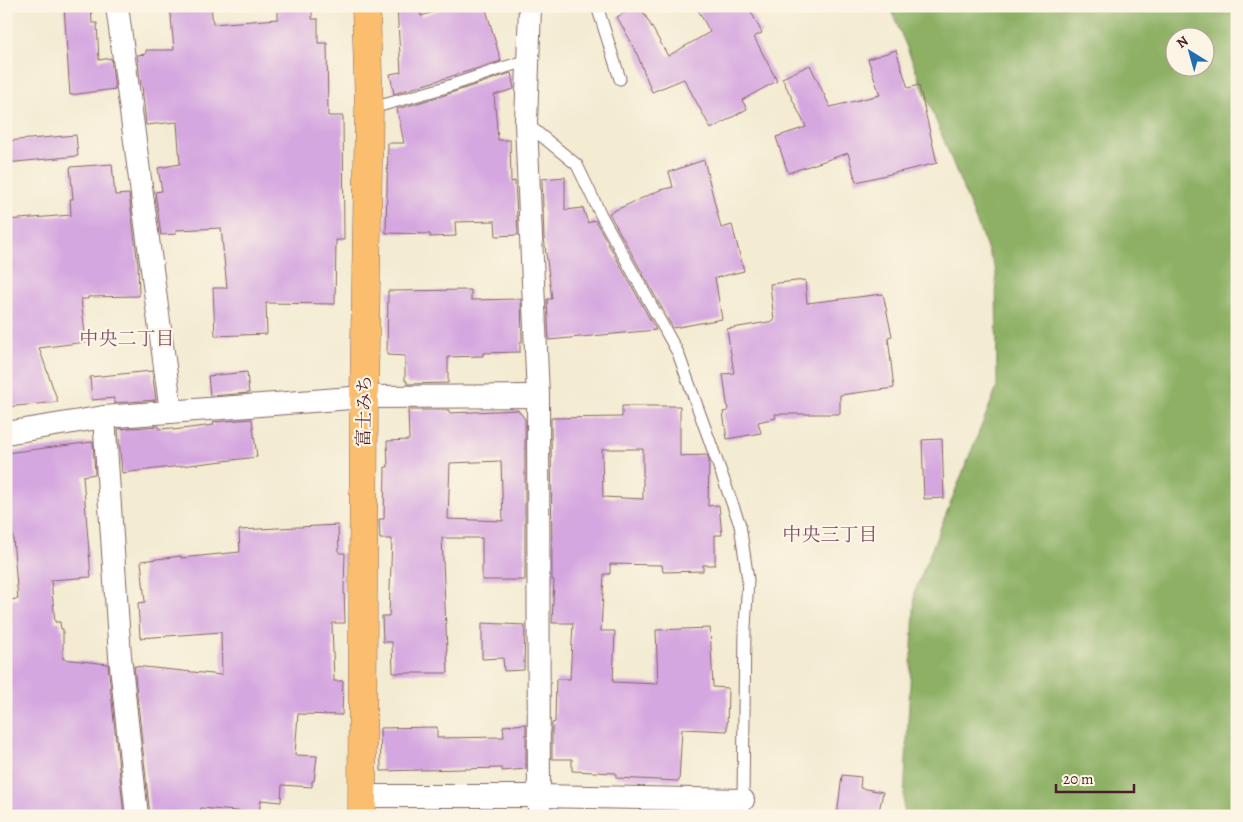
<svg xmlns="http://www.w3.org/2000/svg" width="1243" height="822" viewBox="0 0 1243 822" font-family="Alegreya,'Noto Serif JP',serif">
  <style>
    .forest { fill: #8db065; stroke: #6c6848; fill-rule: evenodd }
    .building { fill: #d5a7e0; fill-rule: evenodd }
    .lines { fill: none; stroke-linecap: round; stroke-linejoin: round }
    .lane-casing { stroke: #856665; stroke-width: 13 }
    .street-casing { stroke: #856665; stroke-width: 24 }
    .highway-casing { stroke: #856665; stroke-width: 29 }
    .lane { stroke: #fff; stroke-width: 11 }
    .street { stroke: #fff; stroke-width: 22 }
    .highway { stroke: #fabe6e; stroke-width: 28 }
    .labels { text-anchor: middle; stroke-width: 4.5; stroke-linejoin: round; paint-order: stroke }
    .street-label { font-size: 18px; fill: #4a1f2b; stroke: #fcf5e5 }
    .neighbourhood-label { font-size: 19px; fill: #7b4f6a; stroke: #fcf5e5 }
  </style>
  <rect width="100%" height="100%" fill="#fcf5e5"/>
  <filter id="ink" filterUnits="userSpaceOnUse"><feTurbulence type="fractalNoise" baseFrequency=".02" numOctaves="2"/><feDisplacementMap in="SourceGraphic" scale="10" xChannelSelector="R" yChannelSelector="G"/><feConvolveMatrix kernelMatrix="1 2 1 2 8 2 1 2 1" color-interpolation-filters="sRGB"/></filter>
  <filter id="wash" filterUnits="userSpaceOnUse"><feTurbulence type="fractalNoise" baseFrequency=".0096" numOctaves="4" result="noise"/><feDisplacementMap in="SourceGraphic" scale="20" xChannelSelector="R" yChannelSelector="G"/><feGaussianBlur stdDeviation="1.12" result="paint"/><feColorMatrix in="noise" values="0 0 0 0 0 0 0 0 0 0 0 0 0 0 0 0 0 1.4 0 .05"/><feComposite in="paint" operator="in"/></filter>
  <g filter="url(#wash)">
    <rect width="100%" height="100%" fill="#f3ebd2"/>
    <path class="forest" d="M889,6h348v810h-334l12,-225 82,-204 -1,-116 -91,-228zM1176,38h30v30h-30z"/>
    <g id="blocks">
      <g class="building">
        <polygon points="64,6 91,6 92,23 97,23 99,60 111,58 115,89 70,95"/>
        <polygon points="170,6 211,6 213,24 278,19 278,6 312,6 312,19 318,19 318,43 327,43 328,116 343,116 344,240 336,240 335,304 266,303 267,334 215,336 213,288 227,288 221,228 176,230 176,234 161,235 155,192 162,191 158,168 180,164 177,122 146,125 142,86 141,86 137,55 146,54 146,50 174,50"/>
        <polygon points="397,6 420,6 421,16 452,6 485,6 501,61 394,94 390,74 401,72"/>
        <polygon points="637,6 640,6 668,56 710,32 696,6 748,6 762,33 754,37 777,81 742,100 747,109 711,129 684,79 652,92 635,49 617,17"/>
        <polygon points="896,50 908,88 919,85 937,163 856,182 848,153 788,173 776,137 806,127 782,78 810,65 830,107 880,95 868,59"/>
        <polygon points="511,73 514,89 494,95 498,140 510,140 511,182 515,181 518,235 496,236 495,221 455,222 456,236 430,237 430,234 386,233 388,143 404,143 397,109 445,95"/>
        <polygon points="76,135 78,156 6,163 6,141"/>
        <polygon points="704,160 721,228 732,225 744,271 715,278 722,319 673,328 609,213 660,190 673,187 669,172"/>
        <polygon points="112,164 115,195 129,194 138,265 139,296 88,297 88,299 81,299 86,342 39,348 58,402 6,407 6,318 10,318 8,253 6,254 6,220 71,215 70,199 73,199 70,167"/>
        <polygon points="565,177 565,210 583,208 588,223 595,220 656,330 549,340 547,299 552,299 544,238 542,179"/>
        <polygon points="805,280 807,303 883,294 892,336 888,337 894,388 840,395 840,414 775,414 776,418 758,422 761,433 727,439 723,412 728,411 723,374 734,373 727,329 774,321 770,284"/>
        <polygon points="471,290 471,300 521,299 522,342 520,342 520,352 483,353 483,356 448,357 448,383 407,384 407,381 405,381 405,356 387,355 388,291"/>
        <polygon points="152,371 156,400 114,403 114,398 92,400 90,377"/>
        <polygon points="247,372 249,393 210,396 208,376"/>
        <path d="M622,406h58v50l27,-1 2,5 -1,46 11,-1 3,30h-7v30h-12v6l-40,1 -1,-7 -52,-1v10h-6l-3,57h14l-2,51 45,2 -2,-54 54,-2 3,59 15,1 -1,43 -45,-2 -3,52 -63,-3v-5l-44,-2v-12h-20v-36l3,-1 1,-43h14l3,-56h-21l2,-43h-2l-1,-162 71,-1zM602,449h41v50l-40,-2z"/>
        <path d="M408,410h41v3l69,-3 7,9v161h-43v-42h-40l6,135h-55l-1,-31h-9l-1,-26h7l3,-77h-12l-1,-20h5l1,-52h3l-1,-26 22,-1zM501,461l2,60 -55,-2 2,-56z"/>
        <polygon points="252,419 257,457 122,473 118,429 159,426 159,429 172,428 173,430 214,425 213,422"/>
        <polygon points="942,439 944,498 924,499 922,440"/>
        <polygon points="93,442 95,474 83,476 91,577 51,580 55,622 60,622 61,629 63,629 63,659 108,664 124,816 6,816 6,600 18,599 6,453"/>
        <polygon points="338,525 339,553 345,553 344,588 345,623 332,623 334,681 343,681 342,715 298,714 295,755 317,756 314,781 312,781 312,787 282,785 281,802 261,800 259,813 201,808 200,813 178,811 178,816 150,816 134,666 222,675 221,632 140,638 138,603 145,602 141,561 181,556 181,558 240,552 239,530"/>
        <polygon points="482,623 525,625 524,670 504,671 503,658 482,659"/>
        <polygon points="526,724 526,769 502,771 502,768 381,771 380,728 437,727 437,738 504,737 503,726"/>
        <polygon points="842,775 861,777 860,788 883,792 878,816 837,816"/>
      </g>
    </g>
  </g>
  <g filter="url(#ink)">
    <use href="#blocks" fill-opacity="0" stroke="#856665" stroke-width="1"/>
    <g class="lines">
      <defs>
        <g id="lane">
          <polyline points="597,6 620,79"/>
          <polyline points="369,109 443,88 527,60"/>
          <polyline points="527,124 577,165 601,215 678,353 740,525 748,580 745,627 743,800"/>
        </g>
        <g id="street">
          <polyline points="117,6 171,412"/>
          <polyline points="530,6 526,123 538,396 539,816"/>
          <polyline points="104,417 120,656 137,816"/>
          <polyline points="6,433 104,417 364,397 538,396"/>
          <polyline points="362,796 539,796 743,800"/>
        </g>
        <polyline id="highway" points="362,816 364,397 369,109 366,6"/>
      </defs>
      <use href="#lane" class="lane-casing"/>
      <use href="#street" class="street-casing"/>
      <use href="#highway" class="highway-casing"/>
      <use href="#lane" class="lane"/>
      <use href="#street" class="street"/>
      <use href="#highway" class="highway"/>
    </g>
  </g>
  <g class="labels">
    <g class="street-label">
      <text transform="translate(364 411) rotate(-89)" y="6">富士みち</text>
    </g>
    <g class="neighbourhood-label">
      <text x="127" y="345">中央二丁目</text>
      <text x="830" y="541">中央三丁目</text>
    </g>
  </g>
  <rect width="1243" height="822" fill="none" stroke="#fcf5e5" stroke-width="25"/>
  <g transform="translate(1190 52) rotate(323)"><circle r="24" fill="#fcf5e5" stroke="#b59f9b"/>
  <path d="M0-4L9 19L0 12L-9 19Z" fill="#1f6fb2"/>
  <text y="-8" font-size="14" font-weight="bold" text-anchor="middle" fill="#4a1f2b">N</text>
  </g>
  <path d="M1056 784v8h78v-8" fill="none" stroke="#4a1f2b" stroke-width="2.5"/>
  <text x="1063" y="784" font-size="15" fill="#4a1f2b" stroke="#fcf5e5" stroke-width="4" paint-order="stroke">20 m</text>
</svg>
